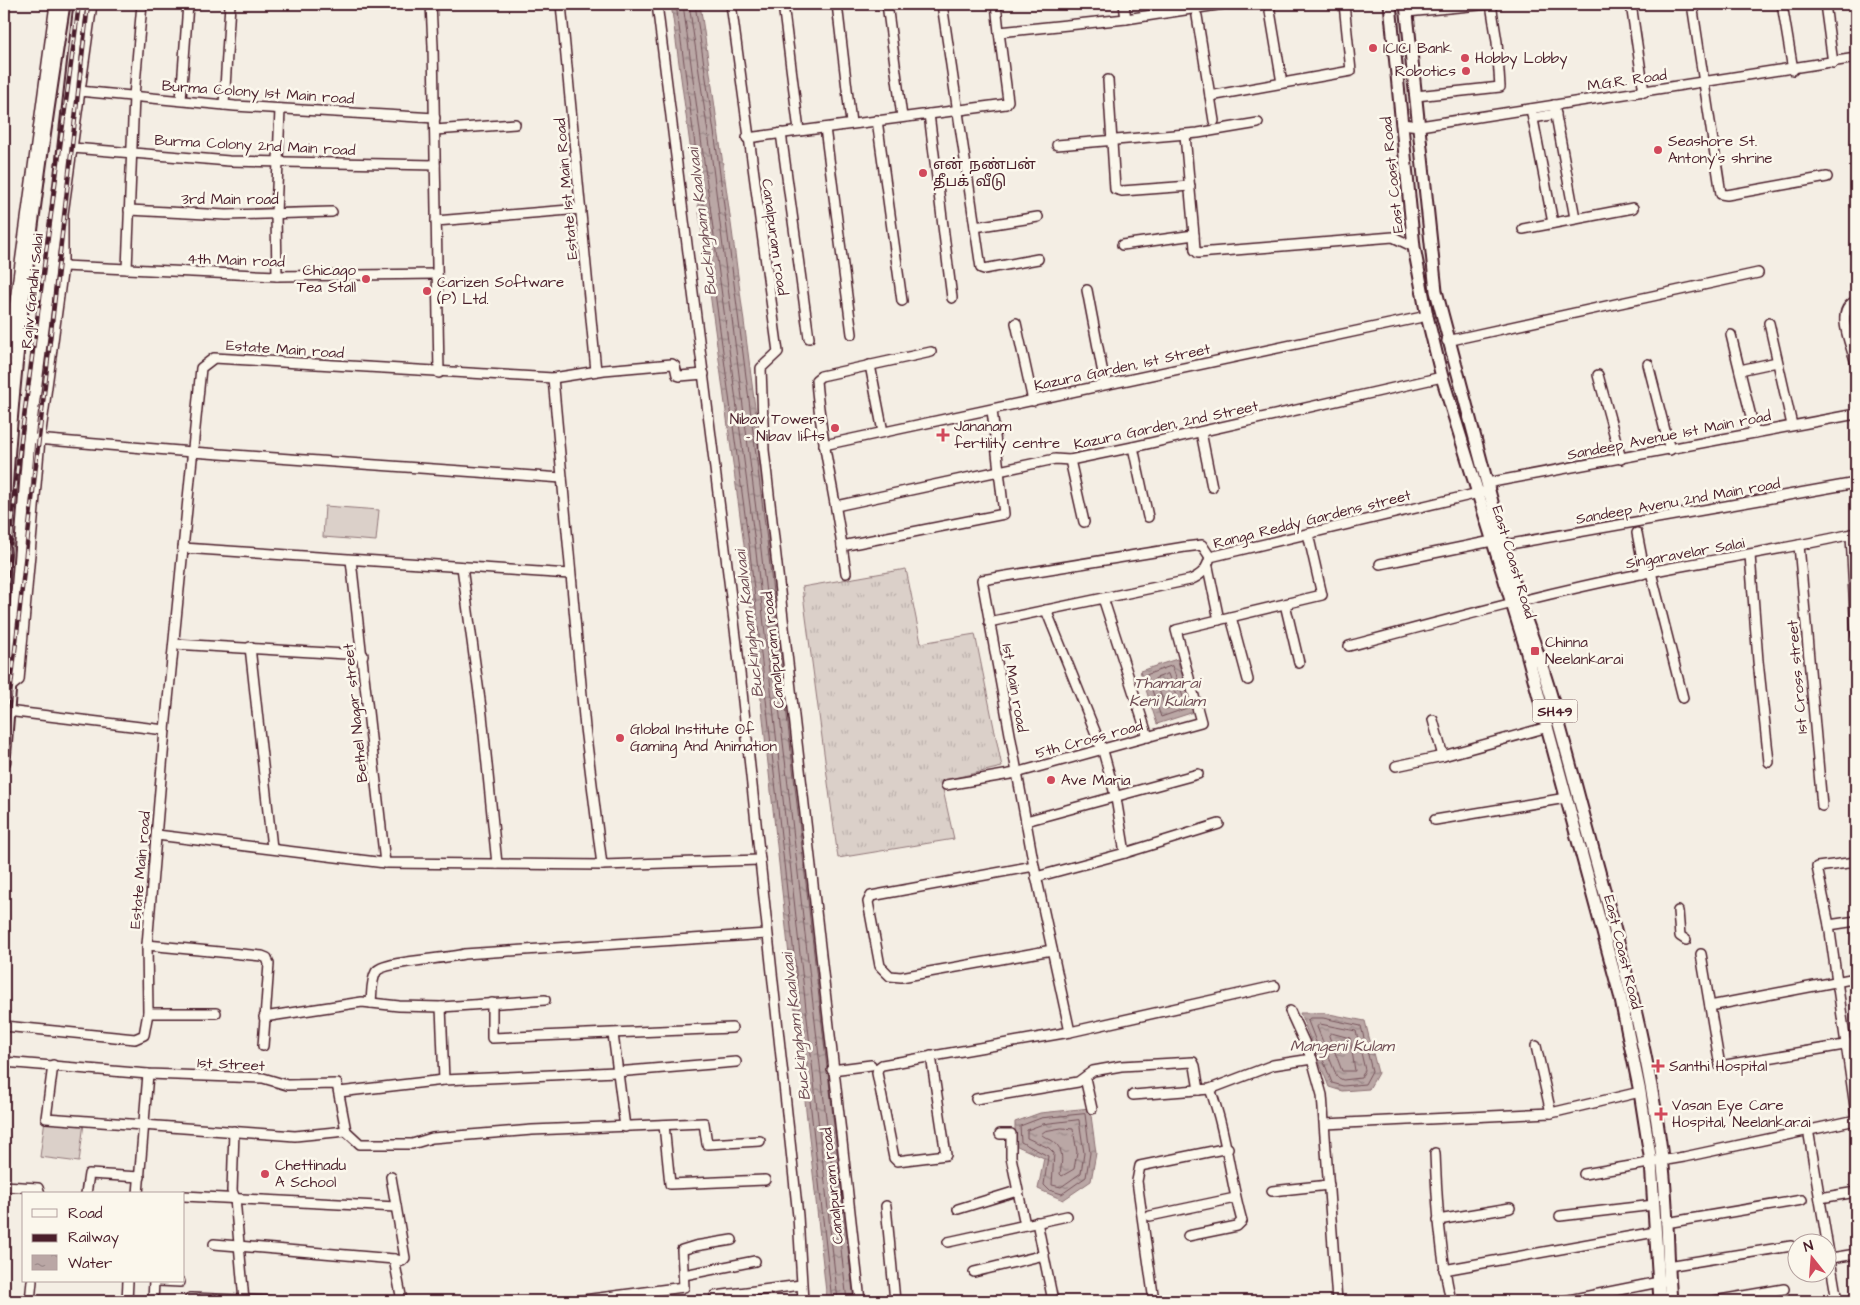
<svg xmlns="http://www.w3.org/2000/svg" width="1860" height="1305" viewBox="0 0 1860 1305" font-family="'Architects Daughter','Noto Sans Tamil',sans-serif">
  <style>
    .grass { fill: url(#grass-tufts); stroke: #92787a }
    .pitch { fill: #dbd0c9; stroke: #92787a }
    .water { fill: url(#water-ripples); stroke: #8d7174 }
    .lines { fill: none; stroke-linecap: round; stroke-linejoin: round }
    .shore { stroke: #77555c; stroke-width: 1 }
    .minor-casing { stroke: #4a1f2b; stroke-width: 12 }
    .major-casing { stroke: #4a1f2b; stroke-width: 15 }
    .minor { stroke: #fbf7ec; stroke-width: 9 }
    .major { stroke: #fbf7ec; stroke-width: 11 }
    .rail-casing { stroke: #4a1f2b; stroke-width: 4.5 }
    .rail { stroke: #fbf7ec; stroke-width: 2.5; stroke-dasharray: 8; stroke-linecap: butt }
    .poi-dot { fill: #d1495b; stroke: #fbf7ec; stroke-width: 2 }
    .labels { text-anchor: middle; stroke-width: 5; stroke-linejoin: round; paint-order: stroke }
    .shield { fill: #fbf7ec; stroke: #7f6065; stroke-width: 1 }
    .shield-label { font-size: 14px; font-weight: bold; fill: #4a1f2b }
    .poi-label { font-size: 15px; fill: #4a1f2b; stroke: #fbf7ec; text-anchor: start }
    .street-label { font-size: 15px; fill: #4a1f2b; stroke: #fbf7ec }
    .water-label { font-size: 16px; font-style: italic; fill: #714f56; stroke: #fbf7ec }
  </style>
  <defs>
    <pattern id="grass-tufts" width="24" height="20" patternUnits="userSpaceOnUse" patternTransform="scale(1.25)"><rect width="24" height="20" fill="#dbd0c9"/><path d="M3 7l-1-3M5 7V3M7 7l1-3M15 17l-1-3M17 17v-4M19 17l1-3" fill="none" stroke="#bdb2ad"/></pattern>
    <pattern id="water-ripples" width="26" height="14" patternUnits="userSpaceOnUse" patternTransform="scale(1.25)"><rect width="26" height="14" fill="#baa7a5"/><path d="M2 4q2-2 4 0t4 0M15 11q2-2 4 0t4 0" fill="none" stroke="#998787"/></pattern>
  </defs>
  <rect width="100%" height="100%" fill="#f4eee4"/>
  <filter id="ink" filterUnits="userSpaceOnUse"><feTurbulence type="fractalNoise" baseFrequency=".02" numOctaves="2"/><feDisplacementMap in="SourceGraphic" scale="10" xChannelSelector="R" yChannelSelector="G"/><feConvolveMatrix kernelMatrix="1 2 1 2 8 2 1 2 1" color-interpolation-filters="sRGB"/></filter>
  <g filter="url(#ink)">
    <polygon class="grass" points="906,569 921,643 975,634 1002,767 941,781 954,839 838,858 802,587"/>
    <g class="pitch">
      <polygon points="325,506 379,510 376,541 323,537"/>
      <polygon points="45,1119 84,1123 79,1162 40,1157"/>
    </g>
    <g class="water">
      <path d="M671,4h29c64,431 109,864 159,1297h-32l-83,-756z"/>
      <polygon points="1177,659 1194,712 1157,724 1140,671"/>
      <polygon points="1300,1013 1324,1013 1365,1021 1378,1073 1369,1089 1342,1091 1329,1087"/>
      <polygon points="1090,1108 1096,1153 1091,1181 1063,1200 1038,1189 1044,1158 1015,1145 1015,1122 1040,1113"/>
    </g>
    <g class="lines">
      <g class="shore">
        <polyline points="676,4 749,544 832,1301"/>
        <polyline points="683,4 755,543 838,1301"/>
        <polyline points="689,4 712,160 760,541 847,1301"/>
        <polyline points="695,4 718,159 767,540 827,1068"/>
        <polygon points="1172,666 1187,708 1161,717 1147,675"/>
        <polygon points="1168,674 1179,704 1166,709 1155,679"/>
        <polygon points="1310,1018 1323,1018 1361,1026 1372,1071 1365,1084 1343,1086 1332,1083 1308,1021"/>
        <polygon points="1320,1024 1356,1031 1365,1070 1361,1078 1343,1080 1337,1077 1317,1027"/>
        <polygon points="1331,1033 1350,1038 1355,1071 1342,1071 1329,1036"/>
        <polyline points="828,1073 854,1301"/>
        <polygon points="1085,1114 1090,1153 1086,1177 1062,1194 1049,1190 1044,1185 1048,1156 1021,1142 1020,1126 1041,1118"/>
        <polygon points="1079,1120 1084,1153 1081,1173 1061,1187 1052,1185 1054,1153 1049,1148 1027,1138 1027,1130 1043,1124"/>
        <path d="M1062,1128l11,1 4,23 -3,17 -12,7 -2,-2c2,-13 5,-26 -9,-34 -4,-2 -7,-3 -10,-6l4,-3z"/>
      </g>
      <defs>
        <g id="minor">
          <polyline points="431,4 433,46 439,373"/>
          <polyline points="561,4 596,371"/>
          <polyline points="657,4 737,645 798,1216 803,1301"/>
          <polyline points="731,4 778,352 761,368 764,450 860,1301"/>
          <polyline points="783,4 799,131"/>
          <polyline points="837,4 851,123"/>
          <polyline points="887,4 902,117"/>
          <polyline points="942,4 981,268 984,269 1038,259"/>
          <polyline points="996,4 999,32 1126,19 1224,4"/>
          <polyline points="1124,4 1126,19"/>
          <polyline points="1631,4 1644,92"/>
          <polyline points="1692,4 1721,194 1727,195 1827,177"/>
          <polyline points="1782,4 1793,70"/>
          <polyline points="1825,4 1833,63"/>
          <polyline points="1269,5 1282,83"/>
          <polyline points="1407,12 1490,4"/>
          <polyline points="1197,16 1210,96 1351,71 1344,4"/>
          <polyline points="1108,80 1115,189 1122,191 1190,186"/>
          <polyline points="79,91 235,106 435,118"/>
          <polyline points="1210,96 1214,121"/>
          <polyline points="1416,96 1500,87 1497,42 1491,4"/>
          <polyline points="181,100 188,4"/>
          <polyline points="224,105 230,4"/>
          <polyline points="1554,105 1575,218"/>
          <polyline points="1531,109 1553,223"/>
          <polyline points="929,114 952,298"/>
          <polyline points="1533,118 1556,114"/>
          <polyline points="877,120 902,301"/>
          <polyline points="1401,124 1420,126 1856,58"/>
          <polyline points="825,128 852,334"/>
          <polyline points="435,130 515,124"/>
          <polyline points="781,133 809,338"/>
          <polyline points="747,138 1006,104 1008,101 999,32"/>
          <polyline points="1057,145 1198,133 1258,123"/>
          <polyline points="73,148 229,161 435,165"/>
          <polyline points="129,210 226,215 332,212"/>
          <polyline points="436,221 581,209"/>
          <polyline points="975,227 1038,217"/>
          <polyline points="1523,229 1633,208"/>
          <polyline points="1194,235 1195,250 1198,253 1393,237 1414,247"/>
          <polyline points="1122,245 1194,235 1185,135"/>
          <polyline points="63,266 277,276 437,274"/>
          <polyline points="127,269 134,96 142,4"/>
          <polyline points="277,276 276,214 280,109"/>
          <polyline points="1087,290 1105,384"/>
          <path d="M1856,301c-23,9 -4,45 0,63"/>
          <polyline points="1016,323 1033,401"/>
          <polyline points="1769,323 1792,425"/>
          <polyline points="1731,335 1755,433"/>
          <polyline points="1447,341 1758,273"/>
          <path d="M931,352l-110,24 -5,4c4,56 18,110 26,166l162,-32 -12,-104"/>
          <polyline points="1648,364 1670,450"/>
          <polyline points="870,365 883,432"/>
          <polyline points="1740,370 1777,362"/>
          <polyline points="1598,375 1621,459"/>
          <polyline points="553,378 585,728 602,865"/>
          <polyline points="4,382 55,4"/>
          <polyline points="1201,432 1212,487"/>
          <polyline points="36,439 192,452 562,478"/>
          <polyline points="824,445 1427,316"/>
          <polyline points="1133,447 1148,517"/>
          <polyline points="1070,460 1084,522"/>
          <polyline points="1487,483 1856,414"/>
          <polyline points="836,506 1055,459 1070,460 1133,447 1442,377"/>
          <polyline points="1637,533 1644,569 1642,574"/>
          <polyline points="1851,534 1856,635"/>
          <polyline points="1505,545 1856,483"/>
          <polyline points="1799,545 1822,806"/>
          <polyline points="842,546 846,573"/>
          <polyline points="183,548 570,574"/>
          <polyline points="1750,555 1758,661 1769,762"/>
          <polyline points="351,560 385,863"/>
          <polyline points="1380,564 1492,541"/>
          <polyline points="462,567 482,715 497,864"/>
          <polyline points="1208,567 1219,620"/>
          <polyline points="1651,572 1683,698"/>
          <polyline points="1103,598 1148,737"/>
          <polyline points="1285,604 1299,663"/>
          <polyline points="1046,610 1103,751 1116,798 1125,853"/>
          <polyline points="1231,617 1248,680"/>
          <path d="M989,622l201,-42c12,-5 17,-11 20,-23l273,-65"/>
          <polyline points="174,644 363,655"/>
          <path d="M1349,646c97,-26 193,-52 291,-72 72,-15 145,-24 216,-41"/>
          <polyline points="250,647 272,848"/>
          <polyline points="9,688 19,680 40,439 63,266 63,214 92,4"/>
          <polyline points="1433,720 1443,756 1548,727"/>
          <polyline points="165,730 201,368 214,358 553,378 604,370 672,364 675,366 677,375 680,376 704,374"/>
          <polyline points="1396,766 1443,756"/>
          <polyline points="946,785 1016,773 1201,722 1176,630 1322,595 1308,534"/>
          <polyline points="1435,820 1566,798"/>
          <polyline points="1026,821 1198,774"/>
          <polyline points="157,835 385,863 602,865 760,860"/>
          <polyline points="1856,862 1817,867 1829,925 1856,1114"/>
          <polyline points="1034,866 871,896 868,902 880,966 890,976 901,977 1052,950"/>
          <polyline points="1036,877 1125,853 1219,824"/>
          <polyline points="1678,911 1680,936 1686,940"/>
          <polyline points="1829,925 1856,921"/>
          <polyline points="147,945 262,956 267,958 269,964 263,1046"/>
          <polyline points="1701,954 1720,1066 1856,1043"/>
          <path d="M371,1003c1,-10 0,-22 5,-31 6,-11 71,-13 88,-18l303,-20"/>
          <polyline points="492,1003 492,1038 732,1028"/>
          <polyline points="1710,1006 1856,978"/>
          <polyline points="441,1007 444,1080"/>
          <polyline points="1290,1011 1312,1059 1322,1095 1337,1301"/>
          <polyline points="148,1013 216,1013"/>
          <polyline points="264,1017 362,1002 399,1006 441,1007 545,1000"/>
          <polyline points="4,1026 135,1039 144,1035 148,1013 147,945 165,730 7,711"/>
          <polyline points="1070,1032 1034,866 982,580 1185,547 1202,545 1210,557"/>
          <polyline points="613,1034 625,1127"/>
          <polyline points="1536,1046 1551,1113"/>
          <polyline points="931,1056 946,1155 897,1161 894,1158 877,1073 878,1068 882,1065 1070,1032 1275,986"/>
          <polyline points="4,1062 148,1074 263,1078 287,1085 337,1084 346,1131 360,1144 412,1144 432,1138 532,1130 704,1123 707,1144 760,1141"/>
          <polyline points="53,1065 46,1118 295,1136 346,1131"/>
          <polyline points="832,1070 871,1065"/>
          <polyline points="1085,1078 1092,1109"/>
          <polyline points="339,1092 444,1080 616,1072 736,1062"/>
          <polyline points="1133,1095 1210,1089 1273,1065 1312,1059"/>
          <polyline points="976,1099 1078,1082 1093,1071 1121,1066 1193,1062 1195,1066 1199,1090"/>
          <polyline points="1325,1124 1551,1113 1640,1092"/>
          <polyline points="664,1125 670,1184 765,1180"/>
          <polyline points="1808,1129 1837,1301"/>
          <polyline points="234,1131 232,1191 235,1198 244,1301"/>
          <polyline points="1000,1134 1011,1134 1011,1157 1025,1225"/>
          <path d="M1435,1153c2,51 5,99 16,148"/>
          <polyline points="1584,1174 1684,1157 1856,1120"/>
          <polyline points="391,1177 405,1258 402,1261 394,1259"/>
          <polyline points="4,1186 38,1188 40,1194"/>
          <polyline points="1272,1191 1329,1185"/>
          <polyline points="86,1194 89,1174 140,1177"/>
          <polyline points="138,1194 148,1074"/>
          <polyline points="184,1196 396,1207"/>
          <polyline points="1820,1198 1856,1192"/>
          <polyline points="886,1206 895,1301"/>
          <polyline points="958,1209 1017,1191"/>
          <polyline points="1150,1216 1235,1198"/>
          <polyline points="1560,1216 1654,1205"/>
          <polyline points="1438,1220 1510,1208"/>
          <polyline points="1037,1222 1053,1301"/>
          <polyline points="1666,1223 1802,1200"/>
          <path d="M1188,1236l49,-10 5,-5c-13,-45 -15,-87 -32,-132"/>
          <polyline points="948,1242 1067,1216"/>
          <polyline points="214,1244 394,1259 402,1301"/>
          <polyline points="1831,1258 1856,1254"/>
          <polyline points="1668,1266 1791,1246"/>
          <polyline points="1444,1270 1655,1232"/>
          <polyline points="974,1272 1044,1255"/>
          <polyline points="684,1275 755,1261"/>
          <polyline points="159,1281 180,1282"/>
          <polyline points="715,1296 801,1285"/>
          <polyline points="190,1298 269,1301"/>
          <polyline points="30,1301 32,1281"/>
          <polyline points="127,1301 128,1281"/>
          <polyline points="153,1301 154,1281"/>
          <polyline points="576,1301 684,1287 682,1250 695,1246 732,1240"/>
          <polyline points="1154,1301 1137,1181 1140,1166 1228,1148"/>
          <polyline points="1564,1301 1664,1281"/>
          <polyline points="1714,1301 1784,1289"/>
        </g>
        <g id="major">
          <polyline points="1390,4 1414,247 1427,316 1442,377 1524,642 1620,995 1640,1092 1651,1162 1660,1301"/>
          <path d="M1406,4l30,287 82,309c28,68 45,139 64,209 31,115 66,231 80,349 6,47 5,96 9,143"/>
          <path d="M4,526c9,-174 33,-350 60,-522"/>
          <polyline points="4,762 29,438 46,305 80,4"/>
        </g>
      </defs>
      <use href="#minor" class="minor-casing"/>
      <use href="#major" class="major-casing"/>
      <use href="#minor" class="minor"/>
      <use href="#major" class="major"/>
      <defs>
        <g id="rail">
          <polyline points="4,617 17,470 79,4"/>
          <polyline points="4,748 88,4"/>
        </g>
      </defs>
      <use href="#rail" class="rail-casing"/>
      <use href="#rail" class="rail"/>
    </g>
  </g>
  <g class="poi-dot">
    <circle cx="1373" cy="48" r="5"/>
    <circle cx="1465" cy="58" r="5"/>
    <circle cx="1466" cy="71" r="5"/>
    <circle cx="1658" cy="150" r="5"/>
    <circle cx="923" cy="173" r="5"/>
    <circle cx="366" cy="279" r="5"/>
    <circle cx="427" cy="291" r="5"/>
    <circle cx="835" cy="428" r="5"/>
    <path d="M940.5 427.5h5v5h5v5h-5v5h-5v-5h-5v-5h5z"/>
    <rect x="1530" y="646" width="10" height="10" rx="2.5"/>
    <circle cx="620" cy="738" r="5"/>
    <circle cx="1051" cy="780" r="5"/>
    <path d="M1655.5 1058.5h5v5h5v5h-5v5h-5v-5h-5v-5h5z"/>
    <path d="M1658.5 1106.5h5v5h5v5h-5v5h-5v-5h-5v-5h5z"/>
    <circle cx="265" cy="1174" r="5"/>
  </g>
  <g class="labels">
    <rect class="shield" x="1532.5" y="699.5" width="45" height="23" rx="4"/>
    <g class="shield-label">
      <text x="1555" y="716">SH49</text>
    </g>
    <g class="poi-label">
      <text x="1383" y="53">ICICI Bank</text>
      <text x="1475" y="63">Hobby Lobby</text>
      <text x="1456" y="76" text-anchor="end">Robotics</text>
      <text x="1668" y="146">Seashore St.<tspan x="1668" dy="17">Antony's shrine</tspan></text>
      <text x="933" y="169">என் நண்பன்<tspan x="933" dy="17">தீபக் வீடு</tspan></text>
      <text x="356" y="275" text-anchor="end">Chicago<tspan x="356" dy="17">Tea Stall</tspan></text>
      <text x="437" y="287">Carizen Software<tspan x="437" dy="17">(P) Ltd.</tspan></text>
      <text x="825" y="424" text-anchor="end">Nibav Towers<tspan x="825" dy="17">- Nibav lifts</tspan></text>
      <text x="954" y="431">Jananam<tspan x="954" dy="17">fertility centre</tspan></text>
      <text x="1545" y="647">Chinna<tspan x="1545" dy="17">Neelankarai</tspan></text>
      <text x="630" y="734">Global Institute Of<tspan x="630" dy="17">Gaming And Animation</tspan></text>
      <text x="1061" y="785">Ave Maria</text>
      <text x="1669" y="1071">Santhi Hospital</text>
      <text x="1672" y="1110">Vasan Eye Care<tspan x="1672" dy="17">Hospital, Neelankarai</tspan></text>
      <text x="275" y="1170">Chettinadu<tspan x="275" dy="17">A School</tspan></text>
    </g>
    <g class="street-label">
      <text transform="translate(1627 80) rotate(-8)" y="5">M.G.R. Road</text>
      <text transform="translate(258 92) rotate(4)" y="5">Burma Colony 1st Main road</text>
      <text transform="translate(255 145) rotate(3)" y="5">Burma Colony 2nd Main road</text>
      <text transform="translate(1392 175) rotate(-96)" y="5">East Coast Road</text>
      <text transform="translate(566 189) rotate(-95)" y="5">Estate 1st Main Road</text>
      <text x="230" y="204">3rd Main road</text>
      <text transform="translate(775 237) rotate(82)" y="5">Canalpuram road</text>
      <text transform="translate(236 260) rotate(2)" y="5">4th Main road</text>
      <text transform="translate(32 291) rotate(-84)" y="5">Rajiv Gandhi Salai</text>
      <text transform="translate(285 349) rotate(4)" y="5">Estate Main road</text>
      <text transform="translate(1122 367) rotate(-12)" y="5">Kazura Garden, 1st Street</text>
      <text transform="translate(1166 425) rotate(-12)" y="5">Kazura Garden, 2nd Street</text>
      <text transform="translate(1669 435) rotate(-11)" y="5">Sandeep Avenue 1st Main road</text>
      <text transform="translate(1678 501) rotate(-10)" y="5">Sandeep Avenu 2nd Main road</text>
      <text transform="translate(1312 519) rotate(-14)" y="5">Ranga Reddy Gardens street</text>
      <text transform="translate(1685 553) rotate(-10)" y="5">Singaravelar Salai</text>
      <text transform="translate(1514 562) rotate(73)" y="5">East Coast Road</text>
      <text transform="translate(773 650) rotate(-96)" y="5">Canalpuram road</text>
      <text transform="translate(1797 677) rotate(-95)" y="5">1st Cross street</text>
      <text transform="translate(1015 688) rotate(80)" y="5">1st Main road</text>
      <text transform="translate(355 713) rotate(-96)" y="5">Bethel Nagar street</text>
      <text transform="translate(1089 739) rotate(-15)" y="5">5th Cross road</text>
      <text transform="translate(140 870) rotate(-85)" y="5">Estate Main road</text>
      <text transform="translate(1623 952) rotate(76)" y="5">East Coast Road</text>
      <text transform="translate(231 1064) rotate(3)" y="5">1st Street</text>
      <text transform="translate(832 1186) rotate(-96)" y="5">Canalpuram road</text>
    </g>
    <g class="water-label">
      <text transform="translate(701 222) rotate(-97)" y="6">Buckingham Kaalvaai</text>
      <text transform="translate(748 624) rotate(-97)" y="6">Buckingham Kaalvaai</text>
      <text x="1167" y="688">Thamarai<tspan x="1167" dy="18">Keni Kulam</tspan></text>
      <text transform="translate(795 1027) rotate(-97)" y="6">Buckingham Kaalvaai</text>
      <text x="1342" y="1051">Mangeni Kulam</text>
    </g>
  </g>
  <rect width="1860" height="1305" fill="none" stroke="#fbf7ec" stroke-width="20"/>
  <rect x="10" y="10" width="1840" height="1285" fill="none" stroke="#4a1f2b" stroke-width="2" filter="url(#ink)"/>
  <rect x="22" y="1192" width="162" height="90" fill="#fbf7ec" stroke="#b4a19f"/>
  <rect x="32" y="1209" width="25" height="8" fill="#fbf7ec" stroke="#b4a19f"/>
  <text x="68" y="1218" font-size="15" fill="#4a1f2b">Road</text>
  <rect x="32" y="1234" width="25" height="8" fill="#4a1f2b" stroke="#b4a19f"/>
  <text x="68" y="1242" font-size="15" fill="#4a1f2b">Railway</text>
  <rect x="32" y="1255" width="25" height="15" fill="url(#water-ripples)" stroke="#b4a19f"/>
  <text x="68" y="1268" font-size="15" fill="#4a1f2b">Water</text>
  <g transform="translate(1812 1258) rotate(343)"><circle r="24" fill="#fbf7ec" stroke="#b4a19f"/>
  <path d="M0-4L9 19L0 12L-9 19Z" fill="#d1495b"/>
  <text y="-8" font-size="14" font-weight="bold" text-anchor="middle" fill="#4a1f2b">N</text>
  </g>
</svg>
